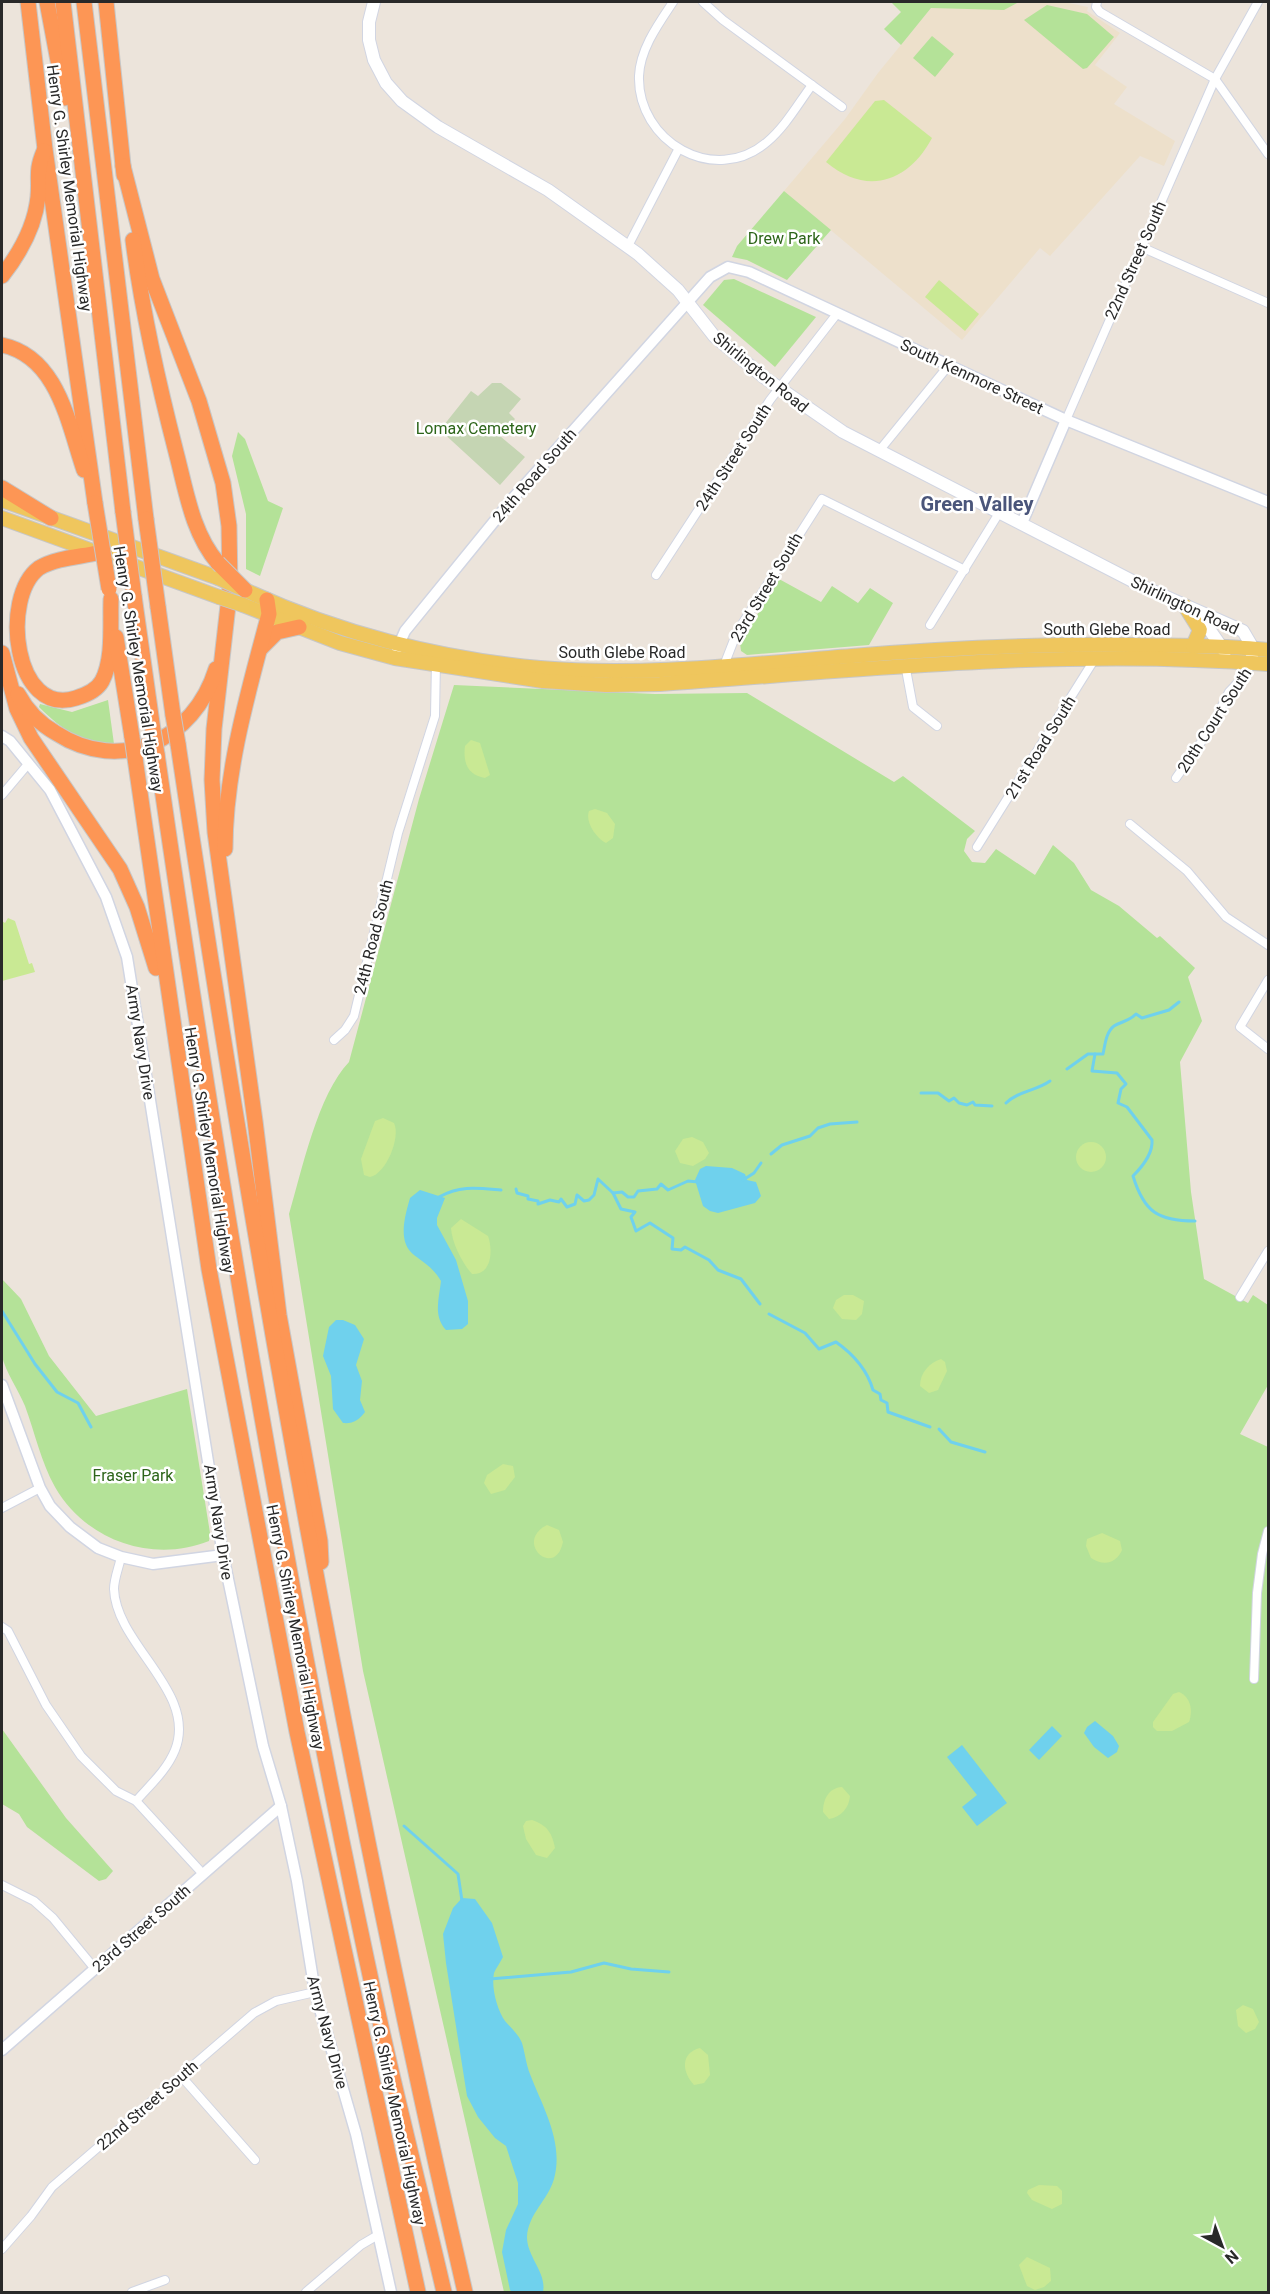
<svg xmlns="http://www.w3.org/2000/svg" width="1270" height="2294" viewBox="0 0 1270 2294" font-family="Roboto,sans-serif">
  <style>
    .education { fill: #ede0cb }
    .green { fill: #b4e298 }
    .cemetery { fill: #c5d5b3 }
    .pitch { fill: #c9e994 }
    .water { fill: #6fd1ed }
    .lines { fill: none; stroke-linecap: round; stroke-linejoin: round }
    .stream { stroke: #6fd1ed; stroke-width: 3 }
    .minor-casing { stroke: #d1d5e2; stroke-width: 10 }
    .tertiary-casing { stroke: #d1d5e2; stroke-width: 13 }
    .secondary-casing { stroke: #d1d5e2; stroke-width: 14 }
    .primary-casing { stroke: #c7c7c7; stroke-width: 16 }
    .motorway-casing { stroke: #c7c7c7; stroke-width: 17 }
    .minor { stroke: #fff; stroke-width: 8 }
    .tertiary { stroke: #fff; stroke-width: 10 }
    .secondary { stroke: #fff; stroke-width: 12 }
    .primary { stroke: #efc65d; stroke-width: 14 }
    .motorway { stroke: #fd9655; stroke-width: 15 }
    .primary-bridge-casing { stroke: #c7c7c7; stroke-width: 16; stroke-linecap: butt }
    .motorway-bridge-casing { stroke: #c7c7c7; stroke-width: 17; stroke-linecap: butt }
    .primary-bridge { stroke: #efc65d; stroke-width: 14 }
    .motorway-bridge { stroke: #fd9655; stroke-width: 15 }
    .labels { text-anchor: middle; stroke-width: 5; stroke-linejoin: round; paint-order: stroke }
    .street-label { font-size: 16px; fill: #292929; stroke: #fff }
    .park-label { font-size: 16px; fill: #2d651a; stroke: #fff }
    .quarter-label { font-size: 20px; font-weight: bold; fill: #4a557a; stroke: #fff }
  </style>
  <rect width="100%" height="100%" fill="#ece4db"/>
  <polygon class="education" points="1019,2 1064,2 1088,7 1087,11 1120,33 1095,65 1127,87 1114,104 1175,141 1164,166 1140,156 1050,256 1040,248 962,340 784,191 845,119 878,73 931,8 1004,9"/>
  <g class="green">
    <polygon points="891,2 1019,2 1004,10 931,8 901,45 884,29 901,12"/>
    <polygon points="1047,5 1087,14 1114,37 1087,68 1083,69 1024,20"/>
    <polygon points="932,36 954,54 935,77 913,58"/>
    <polygon points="784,191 831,230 787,280 747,260 732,257 737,246"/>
    <polygon points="734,279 816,317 775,367 703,305 724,280"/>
    <polygon points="238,432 245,439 268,501 283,508 260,576 246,569 246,514 232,456"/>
    <polygon points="779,579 821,602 832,586 858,603 870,588 893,603 869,645 747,655 741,651 740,643"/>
    <path d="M454,685l201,9 92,-1 147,89 9,-6 72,55 -8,8 -3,12 8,11 13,1 11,-14 39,26 18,-30 21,18 17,27 28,16 38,32 3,-2 35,32 -7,9 14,44 -22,41 11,130 13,87 44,24 5,-8 15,10v80l-28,49 28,13v845h-764l-141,-621 -74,-457c13,-44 29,-120 60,-152l70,-263z"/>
    <path d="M108,700l6,44c-35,-4 -50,-12 -75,-37l1,-3 32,8z"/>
    <path d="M2,1279l19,20 28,57 47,60 91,-27 23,144 -1,8c-57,23 -124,-1 -154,-54 -14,-25 -20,-54 -30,-81 -6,-15 -20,-35 -23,-50 -2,-18 -1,-57 0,-77z"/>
    <polygon points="2,1729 66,1818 113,1871 106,1879 99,1881 27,1827 19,1814 2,1804"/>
  </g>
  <polygon class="cemetery" points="492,383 501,383 521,399 509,413 515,419 500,436 525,457 500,485 440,430 471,391 478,396"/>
  <g class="pitch">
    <path d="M884,100l48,38c-24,45 -66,58 -106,24l49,-61z"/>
    <polygon points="939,280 979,314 965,331 925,297"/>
    <path d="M471,740l9,3 10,32 -5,3c-18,-3 -22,-16 -20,-32z"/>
    <path d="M595,809l12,4 8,11 -2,14 -7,5c-10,-5 -21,-21 -17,-32z"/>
    <polygon points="8,918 15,921 29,964 32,963 35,972 2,981 2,921 5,923"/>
    <path d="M383,1118l11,5c7,14 -8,51 -24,54l-6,-2 -3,-16 14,-38z"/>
    <polygon points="692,1137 703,1142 709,1153 705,1159 693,1166 680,1163 675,1151 683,1139"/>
    <circle cx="1091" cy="1157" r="15"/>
    <path d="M461,1219l27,17c5,14 4,39 -16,38 -10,-11 -20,-31 -21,-46z"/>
    <polygon points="844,1295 853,1295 864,1301 862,1314 856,1320 842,1319 833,1308 836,1300"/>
    <path d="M941,1359l4,3 2,9 -9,19 -9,3 -9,-7c0,-13 9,-23 21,-27z"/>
    <polygon points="503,1464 513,1466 515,1477 505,1490 491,1494 484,1483 487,1475"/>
    <path d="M547,1525l12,5 4,12c-8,38 -50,0 -16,-17z"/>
    <path d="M1102,1533l18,8 2,9c-6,14 -19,16 -31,8l-5,-12 1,-7z"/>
    <path d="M1179,1692c12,5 14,19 10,30l-17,9h-15l-4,-4v-5l20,-28z"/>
    <path d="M842,1787l8,9c-1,12 -9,21 -21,23l-6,-7c0,-12 5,-24 19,-25z"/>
    <path d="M532,1820c15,5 20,13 23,28l-8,10 -11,-3 -10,-16 -3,-13 3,-5z"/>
    <polygon points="1243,2005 1253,2009 1259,2022 1255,2029 1246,2033 1238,2026 1236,2010"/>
    <path d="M700,2048l8,7 2,20 -6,8 -10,2c-12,-13 -14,-32 6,-37z"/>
    <polygon points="1039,2185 1057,2186 1062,2191 1062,2204 1052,2209 1032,2200 1027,2193 1028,2190"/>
    <polygon points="1027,2257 1050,2268 1051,2281 1044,2287 1035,2290 1027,2286 1019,2265"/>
  </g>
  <g class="water">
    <polygon points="706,1166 732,1168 745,1174 747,1180 756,1182 761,1196 755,1203 718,1213 710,1211 703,1206 695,1180 700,1169"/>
    <path d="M420,1190l25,8 -8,20v7l19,35 12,41v23l-6,5 -16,1c-13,-14 -7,-31 -5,-49 -7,-12 -16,-18 -27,-26 -17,-13 -9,-39 -4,-57z"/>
    <path d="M343,1320l12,5 9,14 -8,26 6,16 -2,19 5,12c-6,8 -12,12 -22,11l-10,-14 -2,-33 -8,-20 6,-29 7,-7z"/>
    <polygon points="1095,1721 1113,1736 1119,1746 1117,1752 1108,1758 1094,1747 1084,1733 1087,1727"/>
    <polygon points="1052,1726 1062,1736 1039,1760 1029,1750"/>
    <polygon points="962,1745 1007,1803 977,1826 962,1807 977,1795 947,1757"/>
    <path d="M462,1898l13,1 17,24 11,34c-3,6 -7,11 -9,16 -3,14 3,37 11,48 6,7 14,14 17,22 3,10 4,21 8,31 13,34 34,68 24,105 -6,21 -26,35 -27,58 0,20 20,36 16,55h-31l-2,-2 -8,-38 4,-22 12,-26v-21l-12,-37 -11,-8 -17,-21 -11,-21 -21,-133 -3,-29 10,-26z"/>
  </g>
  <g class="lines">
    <g class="stream">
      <path d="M1095,1054l-3,17 25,2 9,11 -5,5 -3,14 9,4 25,33c1,13 -10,27 -19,36 11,36 25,45 62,45"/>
      <path d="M1067,1069l21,-15h15c2,-9 3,-22 11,-28 8,-5 14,-4 22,-12l6,4 27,-8 10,-8"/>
      <polyline points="921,1093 938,1093 949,1101 954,1098 959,1103 967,1105 973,1102 975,1105 992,1106"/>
      <path d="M1006,1103c12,-12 30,-12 44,-22"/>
      <polyline points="771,1154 782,1145 810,1136 818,1128 830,1124 857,1122"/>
      <polyline points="743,1180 754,1173 761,1163"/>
      <polyline points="516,1189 517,1193 528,1196 528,1199 538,1201 538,1204 550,1200 559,1202 561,1199 567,1207 575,1204 577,1195 584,1201 589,1200 594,1195 598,1179 613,1193 622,1192 628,1197 634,1197 638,1191 657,1189 661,1184 668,1190 688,1181 698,1182"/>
      <polyline points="613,1193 621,1209 635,1212 631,1217 636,1231 650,1223 673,1238 672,1249 681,1250 685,1247 709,1260 718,1270 741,1279 760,1304"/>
      <path d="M439,1197c21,-12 39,-9 62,-7"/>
      <polyline points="2,1311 35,1364 57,1392 78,1403 91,1427"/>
      <path d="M769,1314l36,19 14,16 17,-7c17,12 31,27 37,48l7,4 1,6 6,3 1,9 42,15"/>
      <polyline points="939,1429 951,1442 985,1452"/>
      <polyline points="404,1826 458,1874 462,1901"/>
      <polyline points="490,1979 571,1972 604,1963 631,1969 669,1972"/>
    </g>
    <defs>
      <g id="minor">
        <path d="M673,2c-14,21 -33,47 -34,74 -2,65 75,111 128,66 18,-15 31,-38 45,-57"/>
        <polyline points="703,2 723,20 842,107"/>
        <polyline points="1097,2 1096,7 1100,12 1215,79 1268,154"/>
        <polyline points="628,246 678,150"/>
        <polyline points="1141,247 1268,303"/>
        <polyline points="1066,420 1215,79 1258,2"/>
        <polyline points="879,451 949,365"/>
        <polyline points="656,575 770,400 836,315"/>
        <polyline points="930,625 999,513"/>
        <polyline points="905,664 913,707 937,726"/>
        <polyline points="723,668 737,632 822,499 965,570"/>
        <polyline points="1176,778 1211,728 1229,692 1247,673 1251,663"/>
        <polyline points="2,795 29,763"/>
        <polyline points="1130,824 1187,871 1226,917 1268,945"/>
        <polyline points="977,847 1096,657"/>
        <polyline points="1268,980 1240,1027 1268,1049"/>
        <polyline points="334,1040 345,1030 354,1016 398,833 435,716 436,661"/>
        <polyline points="1240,1297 1268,1251"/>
        <polyline points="2,1508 40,1488"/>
        <path d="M121,1557c-2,10 -7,22 -7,32 2,56 84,103 61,161 -8,20 -25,35 -39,51"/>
        <polyline points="2,1627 8,1631 46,1705 81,1756 116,1791 136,1801 203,1874"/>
        <polyline points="1254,1679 1257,1593 1262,1554 1268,1531"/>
        <polyline points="2,1885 34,1901 53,1918 95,1969"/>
        <polyline points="181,2076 255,2160"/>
        <polyline points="2,2249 31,2216 52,2187 254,2013 276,2001 315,1992"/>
        <polyline points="132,2292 165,2280"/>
        <polyline points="306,2292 361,2245 378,2235"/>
      </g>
      <g id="tertiary">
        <polyline points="1022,523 1066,420"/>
        <polyline points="397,649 405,631 514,497 710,277 728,267 749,272 1066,420 1268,502"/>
        <polyline points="2,736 10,741 50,790 106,897 127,957 223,1555 263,1746 281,1806 297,1881 315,1992 356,2134 391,2292"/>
        <polyline points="2,1385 40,1488 50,1506 70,1527 98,1548 121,1557 153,1564 223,1555"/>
        <polyline points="2,2050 281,1806"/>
      </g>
      <g id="secondary">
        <polyline points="374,2 369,22 369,40 374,60 386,83 402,101 438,127 548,190 638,254 678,290 714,336 765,378 843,432 1146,588 1243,631 1253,648 1251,663"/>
        <polyline points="1193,612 1202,619 1225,652"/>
      </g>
      <g id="primary">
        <polyline points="2,500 218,578"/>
        <polyline points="2,518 219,597"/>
        <path d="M245,590c92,43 195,69 295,78 104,9 209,-4 312,-12 94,-8 187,-12 281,-11 45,1 91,0 135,5"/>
        <path d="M243,605l97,38 55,15 148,23 63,4 54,-1c203,-14 405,-36 608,-20"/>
        <polyline points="1185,606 1200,630 1193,646"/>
      </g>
      <g id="motorway">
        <polyline points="28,2 45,149 95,503"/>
        <polyline points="47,2 65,98"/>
        <polyline points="63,2 123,512"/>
        <polyline points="84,2 146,519"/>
        <polyline points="106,2 124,175"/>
        <polyline points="123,166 152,279 199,401 223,483 229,526 230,588 214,729 212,780 215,832 255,1121 279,1315 320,1541 321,1562"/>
        <path d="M133,240c9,72 25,142 43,212 10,38 16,81 42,111"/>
        <path d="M2,276c18,-23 33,-50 36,-79 2,-20 -3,-25 6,-46"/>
        <path d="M2,345c56,12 66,78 82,125"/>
        <polyline points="2,488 51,518"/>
        <path d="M97,553c-19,4 -41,5 -58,15 -39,29 -25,150 37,130 10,-3 21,-8 26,-17 12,-23 8,-57 9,-82"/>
        <polyline points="134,596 153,730"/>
        <polyline points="158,607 173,715"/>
        <polyline points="116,637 132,737"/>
        <polyline points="261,648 277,632 299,627"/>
        <polyline points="2,653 17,709 31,738 120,869 137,907 156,968"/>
        <path d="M18,694c9,17 22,30 38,39 65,42 138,7 160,-64"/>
        <path d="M178,744c77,520 169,1037 287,1548"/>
        <path d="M157,754c61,423 131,845 222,1263 20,92 44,184 65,275"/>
        <polyline points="135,758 209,1269 297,1732 418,2292"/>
        <path d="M225,849c0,-79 24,-160 44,-235l-2,-14"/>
      </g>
    </defs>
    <use href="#minor" class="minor-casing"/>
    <use href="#tertiary" class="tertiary-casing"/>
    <use href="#secondary" class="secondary-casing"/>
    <use href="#primary" class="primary-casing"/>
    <use href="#motorway" class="motorway-casing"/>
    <use href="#minor" class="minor"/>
    <use href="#tertiary" class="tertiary"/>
    <use href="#secondary" class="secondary"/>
    <use href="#primary" class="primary"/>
    <use href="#motorway" class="motorway"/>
    <defs>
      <g id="primary-bridge">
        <polyline points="218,578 240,588"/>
        <polyline points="219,597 243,605"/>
      </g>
      <g id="motorway-bridge">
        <polyline points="95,503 109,589"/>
        <polyline points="123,512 134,596"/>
        <polyline points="146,519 158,607"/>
        <polyline points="218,563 245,590"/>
        <polyline points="173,715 178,744"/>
        <polyline points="153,730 157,754"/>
        <polyline points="132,737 135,758"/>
      </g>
    </defs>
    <use href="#primary-bridge" class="primary-bridge-casing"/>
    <use href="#motorway-bridge" class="motorway-bridge-casing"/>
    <use href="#primary-bridge" class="primary-bridge"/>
    <use href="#motorway-bridge" class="motorway-bridge"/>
  </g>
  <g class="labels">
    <g class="street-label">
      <text transform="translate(70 188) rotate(82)" y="6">Henry G. Shirley Memorial Highway</text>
      <text transform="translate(1135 260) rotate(-66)" y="6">22nd Street South</text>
      <text transform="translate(761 372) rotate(39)" y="6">Shirlington Road</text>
      <text transform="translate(972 376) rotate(25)" y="6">South Kenmore Street</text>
      <text transform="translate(733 457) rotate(-57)" y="6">24th Street South</text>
      <text transform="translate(534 475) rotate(-49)" y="6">24th Road South</text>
      <text transform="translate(766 587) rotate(-59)" y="6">23rd Street South</text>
      <text transform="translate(1185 605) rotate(25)" y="6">Shirlington Road</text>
      <text x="1107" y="635">South Glebe Road</text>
      <text x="622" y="658">South Glebe Road</text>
      <text transform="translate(139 669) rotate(81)" y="6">Henry G. Shirley Memorial Highway</text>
      <text transform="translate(1214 720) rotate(-57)" y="6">20th Court South</text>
      <text transform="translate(1040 747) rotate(-58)" y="6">21st Road South</text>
      <text transform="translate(373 937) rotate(-76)" y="6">24th Road South</text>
      <text transform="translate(141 1042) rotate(81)" y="6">Army Navy Drive</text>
      <text transform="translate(210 1150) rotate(81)" y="6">Henry G. Shirley Memorial Highway</text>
      <text transform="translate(219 1522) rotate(81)" y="6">Army Navy Drive</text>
      <text transform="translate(296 1627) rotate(79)" y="6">Henry G. Shirley Memorial Highway</text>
      <text transform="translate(141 1928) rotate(-41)" y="6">23rd Street South</text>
      <text transform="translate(328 2032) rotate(75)" y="6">Army Navy Drive</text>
      <text transform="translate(395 2103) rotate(78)" y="6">Henry G. Shirley Memorial Highway</text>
      <text transform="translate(147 2105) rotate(-41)" y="6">22nd Street South</text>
    </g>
    <g class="park-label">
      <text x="784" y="244">Drew Park</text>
      <text x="476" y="434">Lomax Cemetery</text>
      <text x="133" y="1481">Fraser Park</text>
    </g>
    <g class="quarter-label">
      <text x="977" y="511">Green Valley</text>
    </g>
  </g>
  <rect width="1270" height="2294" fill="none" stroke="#292929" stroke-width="6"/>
  <g transform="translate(1222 2246) rotate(139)" stroke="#ffffff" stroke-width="4.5" paint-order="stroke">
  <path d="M0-4.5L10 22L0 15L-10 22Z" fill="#292929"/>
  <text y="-9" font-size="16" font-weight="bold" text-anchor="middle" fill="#292929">N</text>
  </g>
</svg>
